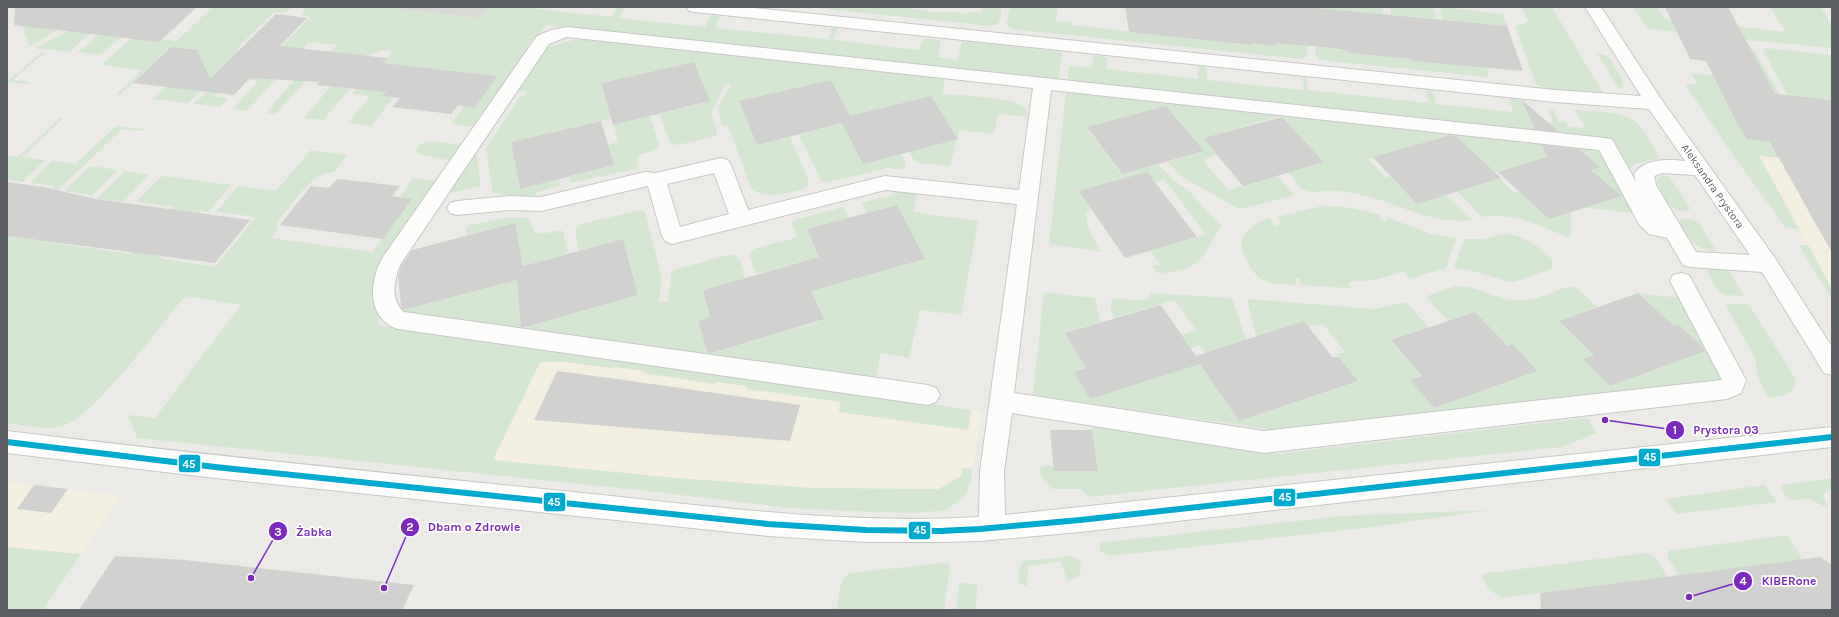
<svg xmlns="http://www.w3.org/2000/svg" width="1839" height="617" viewBox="0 0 1839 617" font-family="Karla,sans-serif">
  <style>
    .commercial { fill: #f3efe0 }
    .industrial { fill: #dbd9d6 }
    .green { fill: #d5e6d3 }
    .building { fill: #d1d1cf }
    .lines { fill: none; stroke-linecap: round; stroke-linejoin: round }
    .minor-casing { stroke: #c8c8c8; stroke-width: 2 }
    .minor { fill: #fcfcfb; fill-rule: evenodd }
    .bus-1-casing { stroke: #fff; stroke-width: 10 }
    .bus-1 { stroke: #00a9ce; stroke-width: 6 }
    .labels { text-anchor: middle; stroke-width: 3.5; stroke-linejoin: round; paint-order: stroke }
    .street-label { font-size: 11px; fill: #5c5f63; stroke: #fff }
    .leader { fill: none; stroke: #7b2cbf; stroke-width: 1.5 }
    .callout-dot { fill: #7b2cbf; stroke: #fff; stroke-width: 1.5 }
    .mark-label { font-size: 12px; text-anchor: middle; font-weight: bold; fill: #fff }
    .callout-label { font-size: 12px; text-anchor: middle; font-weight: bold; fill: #7b2cbf; stroke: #fff; stroke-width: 3.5; stroke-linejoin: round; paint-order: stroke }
    .line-badge { stroke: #fff; stroke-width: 1.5 }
    .badge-label { font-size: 11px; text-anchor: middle; font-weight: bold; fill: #fff }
  </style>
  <rect width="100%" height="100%" fill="#ebeae6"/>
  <g class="commercial">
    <polygon points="1759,155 1832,163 1832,289 1799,229"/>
    <polygon points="546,349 982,412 972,469 962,468 961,476 939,489 911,490 812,488 676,478 493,460"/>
    <polygon points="7,482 121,496 43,610 7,610"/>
  </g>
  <polygon class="industrial" points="381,7 487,7 479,18"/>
  <g class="green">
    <polygon points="212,7 294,7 283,13 274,12 240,45 236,57 188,103 153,99 166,87 173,87 201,60 197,50 168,49 120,95 116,94 142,70 101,65 134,36 177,41"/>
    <polygon points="306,7 381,7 479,18 487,7 538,7 537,9 611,17 617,7 625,7 618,18 705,27 711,15 720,16 715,28 828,39 832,27 838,28 833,40 919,50 923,38 941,40 938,57 958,60 962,41 1062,52 1058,81 546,25 475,127 451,124 464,106 475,107 497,76 407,66 382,96 393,98 371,126 348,123 370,96 353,94 357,89 361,90 393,51 383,50 365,56 330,52 337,45 309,42 247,111 233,109 258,81 232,78 214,96 229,98 220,107 193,104 245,62 281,47 310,17 302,15"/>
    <polygon points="805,7 898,7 943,13 944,11 967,14 967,12 981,13 983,7 1002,7 999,23 992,26"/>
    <polygon points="1010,7 1058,7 1056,21 1071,22 1071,25 1251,45 1252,43 1275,46 1275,43 1289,44 1302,7 1307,54 1306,57 1301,59 1012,29 1006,24"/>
    <polygon points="1310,7 1382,7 1383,14 1327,9 1334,49 1349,51 1349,53 1412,59 1413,61 1487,67 1489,76 1487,77 1320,60 1316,56"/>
    <polygon points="1390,7 1430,7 1433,8 1436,19 1391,15"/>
    <polygon points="1444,7 1503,14 1507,26 1443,20 1440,9"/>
    <path d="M1522,7h30l51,86c-21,-2 -49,1 -67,-9l-21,-58 13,-4z"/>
    <polygon points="1633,7 1657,7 1665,19 1684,21 1679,32 1647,28"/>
    <polygon points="1770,7 1821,7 1832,25 1832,48 1738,39 1726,25 1786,32"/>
    <polygon points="25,24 57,30 29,47 24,31"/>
    <polygon points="68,31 92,31 69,52 35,48"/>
    <polygon points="101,32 124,35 100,55 78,52"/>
    <path d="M578,39l367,40 -3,15c17,1 66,3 78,11 6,3 7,7 8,12l-30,-3 -4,20 -35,-4 -9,36 -32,-3 -4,-3 -5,-8 36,-34 -14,-22 -91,23 2,-18 -11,-21 -92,21 18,44 33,-8 19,44 -3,7c-17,4 -40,14 -55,0l-23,-63 -6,1c-8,-24 0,-21 9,-41l-6,-1 -14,29 6,19 -1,4 -39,9 -7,-2 -10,-29 40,-10 -7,-19 10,-3 -9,-20 -93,21 10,35 -100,24 9,47 39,-10 1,6 -22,7 -5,4 -40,-2 -7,-46 33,-50 9,-4 -5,-4 -8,3 32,-46z"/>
    <polygon points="1749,47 1754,50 1780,95 1726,100 1747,139 1832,149 1832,163 1759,156 1799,229 1785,227 1731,152 1685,84 1698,85 1691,73 1725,77"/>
    <polygon points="1766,48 1832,55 1832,100 1788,96 1763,50"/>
    <polygon points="42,52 45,52 13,80 30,82 28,84 7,82 7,80 9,80"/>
    <polygon points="1597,53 1608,56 1623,81 1623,87 1619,89"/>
    <path d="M1096,56l11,1v12l91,10v-13l8,1 1,13 97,10 -1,-13h3l2,13 121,13 -3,-13 7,1 3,13 77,8 -4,-14 15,2 8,22 21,1 -6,-15 7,2 4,11 8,1 2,5 18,1 -11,-18c19,2 49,0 63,14 9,9 15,23 21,34l-24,6 -5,5 -16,-29 -547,-58 2,-16 23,2 1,-11z"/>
    <polygon points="299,75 309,77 276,114 266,113"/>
    <polygon points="331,86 350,88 323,120 304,118"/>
    <path d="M1066,92l534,58 34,63 -48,-5 36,-12 -31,-26 8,-3 -21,-19 -84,25 20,20 5,-2 30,28 22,-7v26c-29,-10 -57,-27 -89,-21l-24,-25 34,-11 -27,-26 8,-3 -19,-18 -86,25 18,19 5,-2 26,27 29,-8 25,25c-39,5 -73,-17 -109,-25 -13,-3 -27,-5 -39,-4 -5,0 -11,2 -16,0 -7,-1 -14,-13 -19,-19l36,-10 -43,-46 -78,22 14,17 -14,5 25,30 50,-15 15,19v2l-54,13 -55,-31 -17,-16 37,-11 -38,-45 -79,22 34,46 37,-10 16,17 13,8 34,37c-19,33 -23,46 -64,47l-5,-7 8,-2 -10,-13 56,-17 -42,-55 -78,32c0,16 7,28 16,41l-53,-8z"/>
    <polygon points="650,116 660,146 656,150 639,155 637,160 638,167 635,169 571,183 569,177 613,165 607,145 618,142 614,125"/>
    <polygon points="60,118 63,119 22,157 45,160 23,182 7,180 7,155 18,157"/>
    <polygon points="842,123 900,154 906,163 905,168 899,170 888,168 829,182 822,182 799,135"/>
    <polygon points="116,126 144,129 142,131 122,129 55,193 50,192 56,186 30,183 52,161 76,164"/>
    <polygon points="432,141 463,145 452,161 418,154 416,149 422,143"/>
    <path d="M311,150l36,5 -13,17c-22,-1 -44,35 -57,51v6l-6,9 102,14 38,-53 -11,-2 13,-19 25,3 -62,91 3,53 593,85 -4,20 -129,-18 1,-10 -93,-13 -1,-3 -29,-4 -4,2 -69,-11 -1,-2 -27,-4 -4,1 -49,-6h-23l-47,98 183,18 136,10 127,1 22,-13 1,-8 10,1 -1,13 -6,14 -18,14 -32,3 -64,-2 -62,-3 -150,-18 -502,-52 -9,-23 27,3 86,-113 -56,-9c-24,29 -89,118 -120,129 -17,7 -40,0 -58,-2v-187l123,18 43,-47 -37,-5 26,-26 69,9 -23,27 -7,-1 -42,47 56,9 41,-50 -40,-5 22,-26 38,5z"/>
    <polygon points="476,150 481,186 447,194"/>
    <polygon points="90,166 118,170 92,195 64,191"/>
    <polygon points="125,171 149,175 123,202 97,199"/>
    <path d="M1661,176h8l21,32 -2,3c-19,2 -26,-16 -31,-32z"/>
    <polygon points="897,191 917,194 913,212 978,221 961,315 920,310 909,358 881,353 875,378 524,328 638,295 623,239 579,251 575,230 581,224 641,210 645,212 662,278 659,303 668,302 671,274 674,270 731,254 735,255 740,260 745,278 703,290 710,317 698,321 709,354 824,320 811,291 924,259 897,205 867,213 862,203 893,195"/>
    <path d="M1322,206c19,-1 39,4 58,9v5l6,2v-5l45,17 25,4 -10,30 -37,11 -6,-7 -29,8 -26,2 2,6 -49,-3 -1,-6 -5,-1 1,7c-9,-1 -22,0 -31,-4 -13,-5 -29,-33 -21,-46 6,-9 16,-14 26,-17l5,8 7,-2 -5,-7z"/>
    <polygon points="843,207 848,218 807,229 819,257 756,274 750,257 751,251 757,248 795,238 797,235 792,223 795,220"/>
    <path d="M505,218h24l5,14c9,5 19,-3 29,-1l5,22 -45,13 -8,-43 -48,12 -1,-6 4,-4z"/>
    <path d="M1682,219h10l6,3 19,30c-24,-3 -27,-12 -39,-31z"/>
    <path d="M1502,234c21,0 36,11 50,25v10l-38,13h-5l-39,-12 -16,-2 10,-29h21z"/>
    <polygon points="1799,245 1808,245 1832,289 1832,300"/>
    <path d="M1714,267l14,2 15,25 -1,2c-26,-1 -23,-3 -35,-25z"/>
    <polygon points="525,278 519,295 521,328 401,311"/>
    <path d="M1456,286c19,-1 35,10 54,14 20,4 41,-8 60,-14l7,2 20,19 -38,14 35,34 -11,4 27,27 96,-36 -27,-25 -5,1 -36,-33 42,5 43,81 -449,51 -241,-35 11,-103 51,6 5,24 -35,11 21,35 -12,4 16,27 121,-39 9,33 19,28 119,-40 -21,-27 8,-2 -22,-28 -67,13 -9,-38 128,10 31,-7 23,26 -38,13 31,35 -11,4 23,28 103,-37 -24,-26 -5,1 -33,-34 -27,9 -20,-22 -1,-3z"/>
    <polygon points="1150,293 1230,298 1233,301 1246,340 1206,353 1201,346 1191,348 1182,335 1196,330 1175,300 1114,318 1110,307 1112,299 1148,300"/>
    <path d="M1728,304h18l4,2 46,74c0,14 -15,18 -28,17l-9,-17 -4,-22 -29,-52z"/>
    <polygon points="1587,418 1597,433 1562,447 1088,497 1081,489 1052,489 1044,481 1040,472 1041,467 1048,465 1054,467 1054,471 1098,471 1092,430 1094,427 1275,454"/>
    <polygon points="1832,478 1832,490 1827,491 1823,495 1828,508 1809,499 1789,500 1781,489 1783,485"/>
    <polygon points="1765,485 1777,502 1676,514 1666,499"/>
    <polygon points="1490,510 1364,528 1110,556 1101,552 1099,543 1342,516"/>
    <polygon points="1787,535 1801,557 1800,557 1801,560 1679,575 1668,558 1668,551"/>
    <polygon points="7,547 81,554 43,610 7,610"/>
    <polygon points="1647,553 1657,559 1667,577 1501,598 1488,588 1481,574"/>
    <path d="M1073,556l7,5c3,12 -1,18 -13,20l-6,-20 -33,5 -1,21 -8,-4v-14l4,-8z"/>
    <path d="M943,563l6,1 1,5 -6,41h-107c2,-12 1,-30 13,-37z"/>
    <polygon points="959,583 977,584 976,610 956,610"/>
  </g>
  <g class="building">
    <polygon points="15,7 197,7 159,42 14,25"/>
    <polygon points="1125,7 1306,7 1507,26 1523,71 1412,61 1412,59 1349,53 1349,51 1333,48 1275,43 1276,46 1252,43 1252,45 1129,32"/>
    <polygon points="1665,7 1728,7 1775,94 1832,100 1832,253 1770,142 1747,139 1739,127 1706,61 1690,59"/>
    <polygon points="276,14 307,18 280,46 387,58 383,63 497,76 475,108 458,105 451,114 392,107 400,98 382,96 386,92 316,85 319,82 250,78 234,95 133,83 171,47 197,50 210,79"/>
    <polygon points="694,62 710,101 613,125 601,83"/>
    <polygon points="831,80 850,116 931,96 958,139 863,164 842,123 757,145 739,101"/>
    <polygon points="1522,100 1559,132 1535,129"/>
    <polygon points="1166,106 1204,151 1122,174 1087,127"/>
    <polygon points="1282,117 1324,162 1243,186 1203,138"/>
    <polygon points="601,121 614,165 520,189 511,142"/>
    <polygon points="1451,135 1456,136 1501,178 1417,204 1373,157"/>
    <polygon points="1542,145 1579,149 1600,167 1591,170 1622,196 1549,219 1498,172 1547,157"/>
    <polygon points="1147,172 1197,237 1125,258 1079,191"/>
    <polygon points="337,179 400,186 392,196 412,199 383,239 280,225 311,186 329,188"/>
    <polygon points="7,182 43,187 96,199 250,220 215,263 7,236"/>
    <polygon points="897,205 925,259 811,291 824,319 712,353 708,353 698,321 710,317 703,290 819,257 807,229"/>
    <polygon points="515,223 523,266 623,239 638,295 526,327 521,327 517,280 404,310 401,306 398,276 401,266 412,250"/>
    <polygon points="1638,293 1674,326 1679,325 1702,346 1705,351 1610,386 1583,359 1594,355 1559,321"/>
    <polygon points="1161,305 1196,356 1304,321 1332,357 1339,357 1358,381 1239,421 1200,364 1090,399 1074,372 1086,368 1065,333"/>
    <polygon points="1475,312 1508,346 1513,344 1537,371 1434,408 1410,380 1422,376 1391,340"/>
    <polygon points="557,371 617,379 800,405 790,441 534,420"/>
    <polygon points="1050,430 1092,430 1098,471 1054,471"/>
    <polygon points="34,485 68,489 51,513 17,509"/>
    <polygon points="115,556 185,560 414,585 402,610 79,610"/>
    <polygon points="1820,557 1832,565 1832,610 1541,610 1540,593"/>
  </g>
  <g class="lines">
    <defs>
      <path id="minor" d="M687,7h57l811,83 86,6 -56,-89h16l60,92 114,159 57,89v28l-8,-2 -62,-101 -72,-5 -7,-2 -16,-27 -18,-4 -10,-10 -40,-74 -548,-60 -37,303 250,38 458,-51 -52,-99 3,-6 8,-2 8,2 57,105 -5,13 -14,6 -463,54 -252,-40 -8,58 1,44 827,-88v20l-752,85 -100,9 -40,1h-74l-98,-6 -553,-58 -208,-25v-22c188,23 377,42 566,61 135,14 271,33 406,25l1,-46 37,-267 -132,-14 -213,54 -7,-3 -3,-5 -14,-50 -107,25 -32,-1 -52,5 -7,-2 -3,-5 3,-5 7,-2 52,-5 32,1 104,-25 11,1 65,-15 7,2 3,5 17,45 137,-34 134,14 14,-102 -466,-51 -18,7 -149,221c-6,16 -10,35 4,47l524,73 8,3 4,7 -4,7 -8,3 -530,-76c-32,-11 -29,-48 -15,-72l154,-221 14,-6 16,-3 1038,111 7,1 24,43 -2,-8c10,-16 35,-15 51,-13l-36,-52 -94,-7 -860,-90 -6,-1zM714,173l15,41 -49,13 -13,-43zM1663,173l32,2 55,80 -54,-3 -40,-67 -2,-9z"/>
    </defs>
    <use href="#minor" class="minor-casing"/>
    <use href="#minor" class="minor"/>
    <defs>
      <polyline id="bus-1" points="7,442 215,467 768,524 866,530 940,531 980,529 1080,520 1832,437"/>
    </defs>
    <use href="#bus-1" class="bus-1-casing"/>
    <use href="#bus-1" class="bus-1"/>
  </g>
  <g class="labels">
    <g class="street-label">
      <text transform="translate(1713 186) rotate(55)" y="4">Aleksandra Prystora</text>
    </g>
  </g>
  <path class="leader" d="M1605 420L1675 430M384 588L410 527M251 578L278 531M1689 597L1743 581"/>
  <g class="callout-dot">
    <circle cx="1605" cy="420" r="4"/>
    <circle cx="384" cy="588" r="4"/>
    <circle cx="251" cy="578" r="4"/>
    <circle cx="1689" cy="597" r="4"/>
    <circle cx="1675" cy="430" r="10"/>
    <circle cx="410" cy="527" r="10"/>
    <circle cx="278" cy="531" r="10"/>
    <circle cx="1743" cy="581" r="10"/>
  </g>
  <g class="mark-label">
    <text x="1675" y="434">1</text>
    <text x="410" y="531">2</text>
    <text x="278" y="536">3</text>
    <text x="1743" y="585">4</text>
  </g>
  <g class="callout-label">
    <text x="1726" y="434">Prystora 03</text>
    <text x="474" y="531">Dbam o Zdrowie</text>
    <text x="314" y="536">Żabka</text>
    <text x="1789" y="585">KIBERone</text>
  </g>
  <g class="line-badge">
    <rect x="1638" y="448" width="23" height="19" rx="4" fill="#00a9ce"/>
    <rect x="178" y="454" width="23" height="19" rx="4" fill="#00a9ce"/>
    <rect x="1273" y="488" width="23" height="19" rx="4" fill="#00a9ce"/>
    <rect x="543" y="492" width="23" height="20" rx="4" fill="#00a9ce"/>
    <rect x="908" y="521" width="23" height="19" rx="4" fill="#00a9ce"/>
  </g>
  <g class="badge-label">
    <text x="1650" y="461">45</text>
    <text x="189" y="468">45</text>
    <text x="1285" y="501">45</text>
    <text x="554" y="506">45</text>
    <text x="920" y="534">45</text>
  </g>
  <rect width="1839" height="617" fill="none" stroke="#5c5f63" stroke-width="16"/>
</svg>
